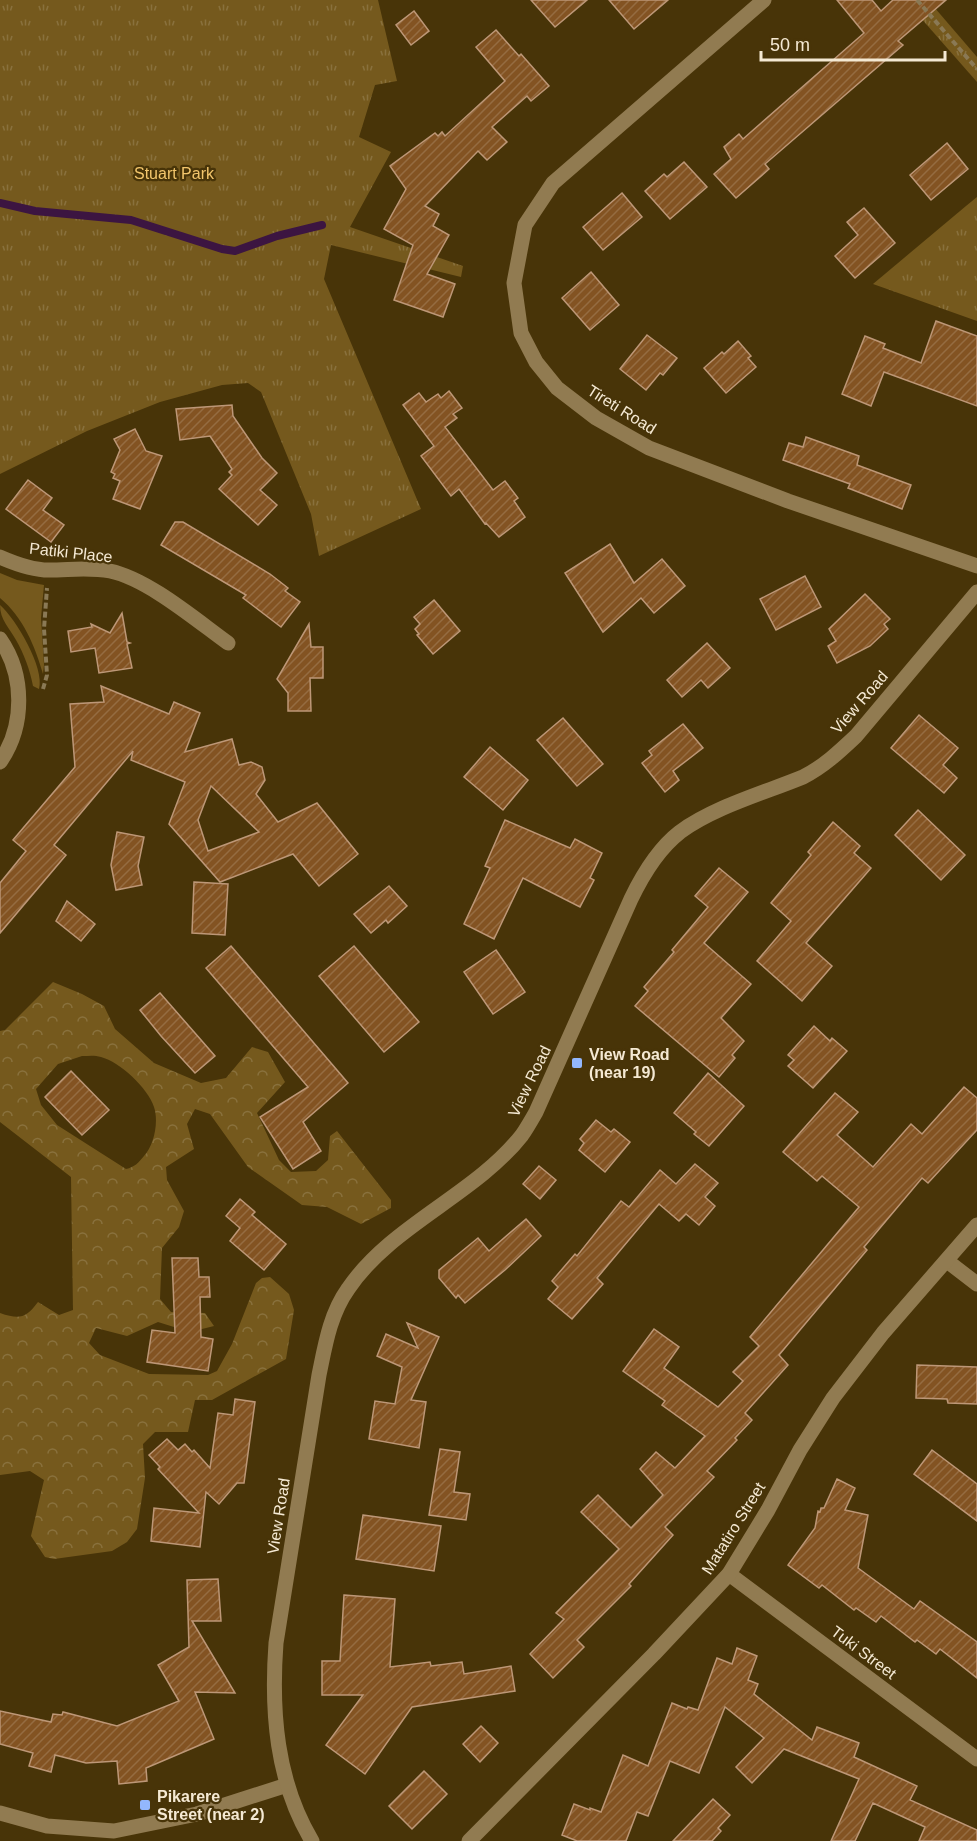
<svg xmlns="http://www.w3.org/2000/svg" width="977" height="1841" viewBox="0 0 977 1841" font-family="Arial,sans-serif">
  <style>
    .green { fill: #75591d }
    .forest { fill: url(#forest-crowns); fill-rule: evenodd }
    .park { fill: url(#park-tufts) }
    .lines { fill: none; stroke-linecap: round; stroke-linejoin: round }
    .stream { stroke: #3c1541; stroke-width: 8 }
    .building { fill: url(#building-hatch); stroke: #bd9777; stroke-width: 1.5; fill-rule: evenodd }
    .path { stroke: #8a7955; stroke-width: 4; stroke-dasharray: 6 3; stroke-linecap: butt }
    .minor { stroke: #917b51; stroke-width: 15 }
    .poi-dot { fill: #93b7fd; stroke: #483408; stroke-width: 2 }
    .labels { text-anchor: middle; stroke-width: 4.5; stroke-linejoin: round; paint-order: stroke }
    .park-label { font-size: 16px; fill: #f3c66c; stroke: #483408 }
    .street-label { font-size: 16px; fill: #f5e9d3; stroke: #483408 }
    .poi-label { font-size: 16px; font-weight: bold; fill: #f5e9d3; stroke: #483408; text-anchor: start }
  </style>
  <defs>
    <pattern id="forest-crowns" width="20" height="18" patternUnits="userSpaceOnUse" patternTransform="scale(1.5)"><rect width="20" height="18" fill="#75591d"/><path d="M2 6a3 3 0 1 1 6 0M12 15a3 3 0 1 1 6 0" fill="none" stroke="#89713d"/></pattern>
    <pattern id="park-tufts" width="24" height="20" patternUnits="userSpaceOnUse" patternTransform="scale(1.5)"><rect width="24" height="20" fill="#75591d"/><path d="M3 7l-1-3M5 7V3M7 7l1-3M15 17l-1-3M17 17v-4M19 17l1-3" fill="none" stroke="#89713d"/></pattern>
    <pattern id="building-hatch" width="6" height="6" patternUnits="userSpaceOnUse" patternTransform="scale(1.5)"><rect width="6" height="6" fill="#835322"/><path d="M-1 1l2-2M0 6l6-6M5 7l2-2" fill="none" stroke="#956c41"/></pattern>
  </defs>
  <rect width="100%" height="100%" fill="#483408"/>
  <g class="green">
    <path d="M0,573l17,7 27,5 -3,33 3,47 -1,9c-8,-28 -20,-57 -43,-76z"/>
    <path d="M0,605c16,14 45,63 39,84l-6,-3c-3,-16 -9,-32 -17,-46 -7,-13 -16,-20 -16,-35z"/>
  </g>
  <path class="forest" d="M53,982l29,12 22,12 11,23 39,34 47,20 25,-5 26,-31 16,5 17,30 -28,31 22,47 12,12 25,-1 12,-11 2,-24 7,-5 54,69v8l-30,16 -34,-17 -25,-2 -54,-38 -38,-53 -15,-5 -8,15 7,25 -28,18 1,13 17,31 -5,16 -17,21 -2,51 11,13 34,1 9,13 -24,6 -32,-10 -31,14 -31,-8 -7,15 11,12 49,19 59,1 9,-4 15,-27 24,-61 6,-5 8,-1 19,17 5,16 -8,49 -74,41h-17l-7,32h-33l-12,12 2,34 -8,51 -10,13 -15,9 -58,8 -9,-2 -14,-21 13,-56 -14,-9 -30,4v-162c20,7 26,5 38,-11l21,13 14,-5 -2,-133 -71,-55v-91l5,-1zM82,1056c6,0 13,-1 19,1 19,5 47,31 53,50 5,15 0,38 -10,49 -6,7 -9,11 -18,13l-69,-44 -16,-20 -5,-16 22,-25z"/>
  <g class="park">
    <polygon points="0,0 378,0 397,81 375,85 359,137 391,152 350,227 463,266 461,277 331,245 324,279 421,509 319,556 311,514 261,392 248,383 222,385 160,402 87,431 0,474"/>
    <polygon points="905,0 928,0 977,57 977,82"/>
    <polygon points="977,197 977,321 873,284 966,206"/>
  </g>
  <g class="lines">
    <polyline class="stream" points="0,203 35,211 131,220 222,249 235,251 277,236 322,225"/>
  </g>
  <g class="building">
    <polygon points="531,0 587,0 555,27"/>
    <polygon points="609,0 668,0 634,29"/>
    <polygon points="837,0 872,0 881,11 893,0 946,0 898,41 903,45 765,164 769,169 736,198 714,174 731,159 724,147 739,134 743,139 864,33"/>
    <polygon points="414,11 429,31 411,45 396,25"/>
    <polygon points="496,30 519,56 521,54 549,86 531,101 527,96 492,127 507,142 487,160 478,151 425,206 439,214 433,226 449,235 427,274 455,284 443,317 394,300 413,245 384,229 406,189 390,166 435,133 438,136 442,132 445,136 505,81 476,47"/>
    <polygon points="947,143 968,169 931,200 910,175"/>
    <polygon points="684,162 707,187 670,219 645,191 664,174 667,177"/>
    <polygon points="622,193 642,217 603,250 583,227"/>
    <polygon points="864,208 895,243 855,278 835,256 858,235 847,222"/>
    <polygon points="591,272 619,305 590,330 562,298"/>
    <polygon points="936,321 977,336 977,406 884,372 871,406 842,394 865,336 885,344 883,348 921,363"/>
    <polygon points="647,335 677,358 663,375 660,373 646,390 620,369"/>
    <polygon points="738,341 751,356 748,358 756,367 726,393 704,368 722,352 724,354"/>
    <polygon points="449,391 462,408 453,414 457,418 445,427 493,490 505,481 518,498 514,501 525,517 499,537 486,523 485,524 459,489 451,496 421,456 434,446 403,405 419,393 426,402 438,394 441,398"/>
    <polygon points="232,405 233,416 262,458 277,473 260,490 277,505 258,525 219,489 232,475 229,472 232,469 210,436 180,440 176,409"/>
    <polygon points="135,429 146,451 162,456 140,509 113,499 120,481 113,478 115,474 111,472 120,450 114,439"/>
    <polygon points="806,437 859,456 857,465 911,485 902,509 848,488 850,484 783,460 789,443 803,447"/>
    <polygon points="28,480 52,498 43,510 64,525 51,542 6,509"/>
    <polygon points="175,522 183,522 270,574 288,588 285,591 300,602 281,627 243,598 246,595 161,545"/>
    <polygon points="610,544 634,583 662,559 685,586 654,613 641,598 603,632 565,573"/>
    <polygon points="805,576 821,607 776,630 760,599"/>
    <polygon points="865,594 890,619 884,624 888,629 870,646 837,663 828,646 836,641 829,629"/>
    <polygon points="434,600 460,631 433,654 417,635 419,634 415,629 420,624 414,617"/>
    <polygon points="122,613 127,642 130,643 127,644 132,668 99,673 95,648 71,652 68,631 92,627 91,624 110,633"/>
    <polygon points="309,624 311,647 323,647 323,678 310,678 311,711 288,711 288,693 277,679"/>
    <polygon points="707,643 730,668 708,688 701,680 682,697 667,680"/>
    <path d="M101,686l68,28 5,-12 26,11 -15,39 47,-13 7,26 12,-3 11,5 3,13 -9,14 22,28 39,-19 41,51 -39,32 -26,-32 -73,28 -51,-58 16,-42 -54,-22 2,-9 -79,94 12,10 -66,78v-50l26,-32 -13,-11 62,-73 -5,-63 34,-2zM211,786l48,46 -51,19 -10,-31z"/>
    <polygon points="919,715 958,748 943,765 957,778 944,793 891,748"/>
    <polygon points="563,718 603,764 577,786 537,740"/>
    <polygon points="683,724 703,748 673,771 679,780 665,792 642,763 652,755 649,751"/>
    <polygon points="490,747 528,780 503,810 464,777"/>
    <polygon points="918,810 965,855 941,880 895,835"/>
    <polygon points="505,820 570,848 575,839 602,853 590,878 594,880 580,907 523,878 494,939 464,924 490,868 485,866"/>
    <polygon points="833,822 860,846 854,853 871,868 806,943 832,966 802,1001 757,961 791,921 771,903 811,855 808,852"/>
    <polygon points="117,832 144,837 138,866 142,885 116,890 111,865"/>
    <polygon points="719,868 748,892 704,943 751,984 721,1018 744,1041 732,1055 735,1058 719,1077 635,1006 648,991 644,987 674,952 672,950 708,907 695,896"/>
    <polygon points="194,882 228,884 225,935 192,933"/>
    <polygon points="389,886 407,906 388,923 386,920 371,933 354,914"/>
    <polygon points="67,901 95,924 81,941 56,921"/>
    <polygon points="231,946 348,1083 303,1122 321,1151 293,1169 260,1117 308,1087 206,968"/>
    <polygon points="354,946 419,1022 384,1052 319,976"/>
    <polygon points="496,950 525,992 493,1014 464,972"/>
    <polygon points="160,993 215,1056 195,1073 161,1036 140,1010"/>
    <polygon points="814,1026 830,1041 832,1038 847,1051 813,1088 788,1066 794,1060 788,1055"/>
    <polygon points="71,1071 109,1110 82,1135 45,1097"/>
    <polygon points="708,1073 744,1106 709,1146 694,1134 696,1132 674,1113"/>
    <polygon points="964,1087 977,1098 977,1130 928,1183 922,1178 864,1247 867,1250 779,1355 788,1365 745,1413 752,1420 735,1438 737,1440 707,1471 714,1477 665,1527 673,1535 629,1584 631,1586 577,1640 584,1647 553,1678 530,1654 564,1619 556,1613 619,1549 581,1512 598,1495 631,1528 663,1495 640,1469 656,1452 675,1468 705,1436 662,1405 665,1401 623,1371 654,1329 679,1347 664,1368 718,1407 743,1381 733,1372 759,1346 750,1337 859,1207 822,1176 817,1181 783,1152 835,1093 858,1112 837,1135 873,1167 911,1124 922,1134"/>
    <polygon points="596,1120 611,1132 614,1129 630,1142 605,1172 579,1150 584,1143 580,1139"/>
    <polygon points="695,1164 718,1183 705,1197 715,1206 699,1225 686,1214 679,1221 659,1204 597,1278 603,1284 572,1319 548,1299 558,1287 552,1281 575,1254 577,1256 621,1201 629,1207 660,1170 676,1184"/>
    <polygon points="539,1166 556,1180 540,1199 523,1184"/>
    <polygon points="240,1199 255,1212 252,1215 286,1244 264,1270 230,1241 240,1228 226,1216"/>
    <polygon points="526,1219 541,1236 505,1270 465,1303 458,1295 456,1298 439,1278 439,1270 478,1238 489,1251"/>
    <polygon points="172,1258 198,1258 199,1277 209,1277 210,1297 200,1297 201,1337 213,1339 208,1371 147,1362 152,1330 175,1333"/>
    <polygon points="407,1323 439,1337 411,1400 426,1402 419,1448 369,1439 375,1401 395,1404 402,1367 377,1356 386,1334 418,1348"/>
    <polygon points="917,1365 977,1367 977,1404 948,1403 947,1399 916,1398"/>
    <polygon points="235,1399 255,1402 244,1483 237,1483 219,1504 206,1492 200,1547 151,1541 154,1508 199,1513 158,1469 160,1467 149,1455 167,1439 178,1450 185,1444 192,1452 194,1450 210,1468 218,1413 233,1415"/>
    <polygon points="440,1449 460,1452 454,1492 470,1494 466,1520 429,1515"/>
    <polygon points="932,1450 977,1484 977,1521 914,1474"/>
    <polygon points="837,1479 855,1488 845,1510 868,1515 858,1568 914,1609 920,1601 977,1642 977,1678 940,1649 936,1654 917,1640 915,1642 881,1616 876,1622 856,1608 854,1610 822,1585 819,1588 788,1565 815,1528 818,1511 820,1512 821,1508 824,1508"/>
    <polygon points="363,1515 441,1526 434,1571 356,1559"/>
    <polygon points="218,1579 221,1621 192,1621 235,1693 195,1692 214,1739 146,1768 147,1781 119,1784 117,1761 86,1763 55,1755 51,1772 29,1766 33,1753 0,1744 0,1711 51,1722 53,1714 62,1715 63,1712 117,1726 179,1701 158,1665 189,1647 187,1580"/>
    <polygon points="344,1595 395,1599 390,1667 430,1662 431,1666 462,1662 464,1674 511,1666 515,1691 412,1707 365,1774 326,1745 363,1695 322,1695 322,1661 340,1661"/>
    <polygon points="737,1648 757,1656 748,1680 758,1684 754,1694 812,1740 817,1727 859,1743 854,1757 917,1786 910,1800 977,1830 977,1841 919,1841 925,1827 873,1803 855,1841 831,1841 859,1779 784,1749 752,1783 736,1767 764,1738 725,1707 699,1773 670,1761 648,1816 637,1812 626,1841 577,1841 562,1835 574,1804 590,1810 590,1808 601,1812 623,1755 648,1766 672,1703 687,1709 688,1707 698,1710 717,1658 732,1664"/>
    <polygon points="481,1726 498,1743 480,1762 463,1744"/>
    <polygon points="424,1771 447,1794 412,1829 389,1806"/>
    <polygon points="713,1799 730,1815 718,1828 721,1831 712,1841 673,1841"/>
  </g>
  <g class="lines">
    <g class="path">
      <polyline points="917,0 977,69"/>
      <polyline points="43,689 47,675 44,629 47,588"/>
    </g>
    <g class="minor">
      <polyline points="764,0 553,183 525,225 514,283 521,333 536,362 557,388 596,418 649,448 788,501 977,566"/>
      <path d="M0,557c16,7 32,13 49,13 21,0 40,-3 61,1 38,8 86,49 118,72"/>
      <path d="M0,639c25,36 25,87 0,123"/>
      <polyline points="947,1261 977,1284"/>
      <polyline points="729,1574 977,1759"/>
      <polyline points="0,1813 47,1826 114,1831 197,1814 287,1785"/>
      <path d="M312,1841c-36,-60 -41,-130 -36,-198l43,-268c6,-29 11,-61 29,-86 43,-64 127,-94 174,-154 5,-7 10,-16 14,-23l95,-213c12,-25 27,-50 49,-67 34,-25 84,-39 123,-55 20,-10 36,-25 53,-41l121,-144"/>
      <polyline points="469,1841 654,1654 729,1574 768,1510 800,1450 833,1398 883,1333 977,1225"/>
    </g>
  </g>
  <g class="poi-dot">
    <rect x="571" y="1057" width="12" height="12" rx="3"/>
    <rect x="139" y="1799" width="12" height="12" rx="3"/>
  </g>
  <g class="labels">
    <g class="park-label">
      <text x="174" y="179">Stuart Park</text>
    </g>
    <g class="street-label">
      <text transform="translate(622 409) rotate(32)" y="6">Tireti Road</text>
      <text transform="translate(71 552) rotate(6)" y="6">Patiki Place</text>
      <text transform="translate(859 702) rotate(-49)" y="6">View Road</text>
      <text transform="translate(529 1081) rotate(-64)" y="6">View Road</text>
      <text transform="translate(278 1516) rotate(-81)" y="6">View Road</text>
      <text transform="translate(733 1528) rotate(-58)" y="6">Matatiro Street</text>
      <text transform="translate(864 1652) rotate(37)" y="6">Tuki Street</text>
    </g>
    <g class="poi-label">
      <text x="589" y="1060">View Road<tspan x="589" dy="18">(near 19)</tspan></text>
      <text x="157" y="1802">Pikarere<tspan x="157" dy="18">Street (near 2)</tspan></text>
    </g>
  </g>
  <path d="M761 51v9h184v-9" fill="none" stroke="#f5e9d3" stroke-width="3"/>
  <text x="770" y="51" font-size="18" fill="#f5e9d3" stroke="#483408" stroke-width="4.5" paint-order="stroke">50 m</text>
</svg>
